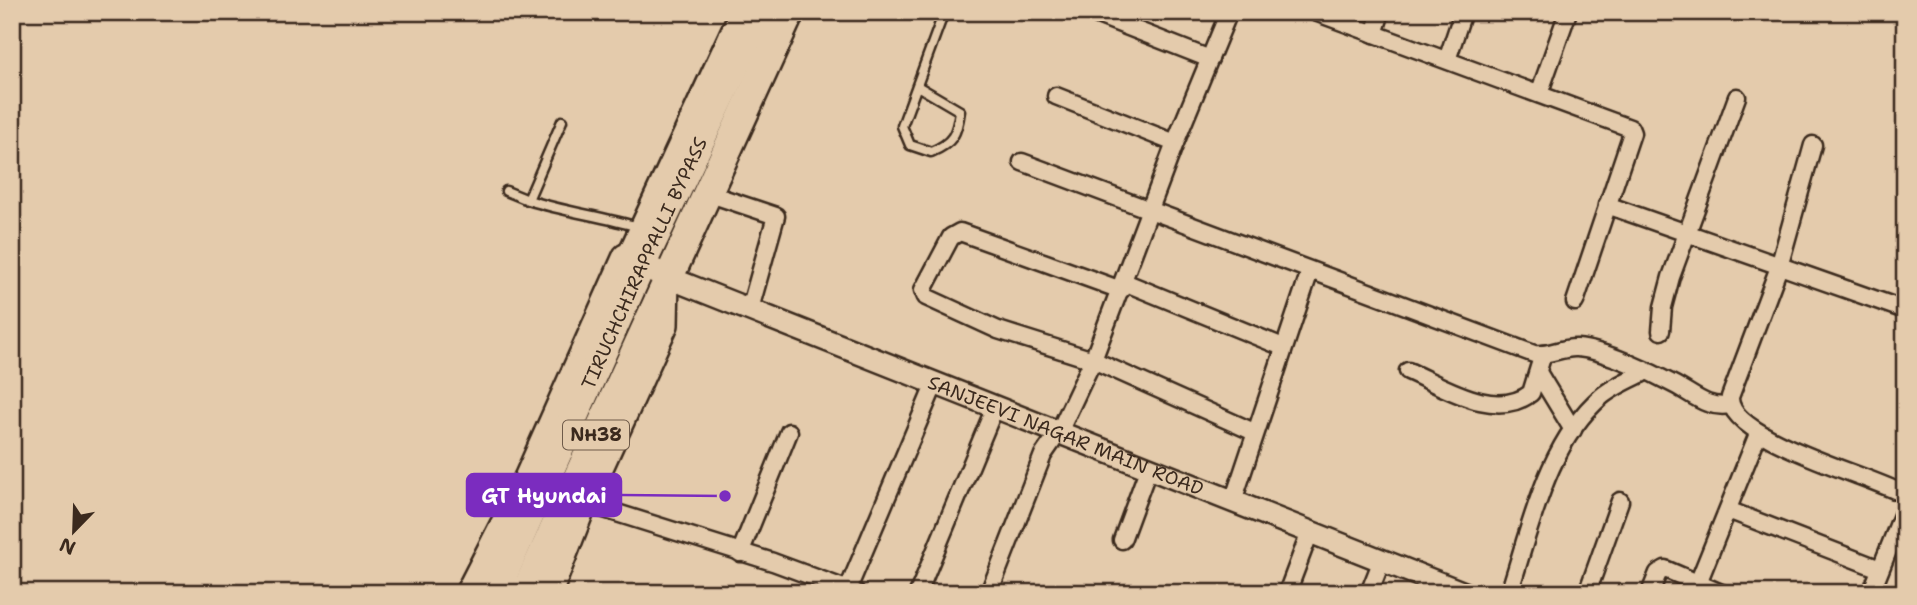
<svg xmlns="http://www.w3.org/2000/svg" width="1917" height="605" viewBox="0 0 1917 605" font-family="'Shantell Sans',sans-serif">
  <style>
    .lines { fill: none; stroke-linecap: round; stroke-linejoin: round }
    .service-casing { stroke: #3b2a1e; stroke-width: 13 }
    .minor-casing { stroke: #3b2a1e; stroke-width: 21 }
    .tertiary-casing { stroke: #3b2a1e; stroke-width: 26 }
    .secondary-casing { stroke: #3b2a1e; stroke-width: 28 }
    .trunk-casing { stroke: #3b2a1e; stroke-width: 33 }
    .service { stroke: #e4cbac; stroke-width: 8 }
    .minor { stroke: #e4cbac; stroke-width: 16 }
    .tertiary { stroke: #e4cbac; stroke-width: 21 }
    .secondary { stroke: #e4cbac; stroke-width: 23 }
    .trunk { stroke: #e4cbac; stroke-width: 28 }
    .labels { text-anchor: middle; stroke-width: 5; stroke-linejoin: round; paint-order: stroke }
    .shield { fill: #e4cbac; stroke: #6e5a49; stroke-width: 2 }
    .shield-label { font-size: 18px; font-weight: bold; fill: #3b2a1e }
    .street-label { font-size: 19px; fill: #3b2a1e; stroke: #e4cbac }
    .leader { fill: none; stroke: #7b2cbf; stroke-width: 2.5 }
    .callout-dot { fill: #7b2cbf; stroke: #e4cbac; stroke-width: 2.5 }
    .callout { fill: #7b2cbf; stroke: #7b2cbf; stroke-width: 2.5 }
    .callout-label { font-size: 21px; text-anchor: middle; font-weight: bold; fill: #fff }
  </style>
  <rect width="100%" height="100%" fill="#e4cbac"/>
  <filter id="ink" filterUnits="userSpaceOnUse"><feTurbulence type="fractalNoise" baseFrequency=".0143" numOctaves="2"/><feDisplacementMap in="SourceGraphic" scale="14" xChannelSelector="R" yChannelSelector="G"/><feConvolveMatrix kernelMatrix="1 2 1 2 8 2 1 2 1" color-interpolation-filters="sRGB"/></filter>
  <g filter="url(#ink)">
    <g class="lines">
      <defs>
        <g id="service">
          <path d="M919,87l41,24c-3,23 -7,32 -29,41l-21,-7 -8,-19 42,-114"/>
          <path d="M562,121l-34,79c37,12 73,16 110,27"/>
          <polyline points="506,191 528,200"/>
        </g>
        <g id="minor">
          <polyline points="1090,12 1210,59"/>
          <polyline points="1315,12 1630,128 1632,133 1575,302"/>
          <polyline points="1374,34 1381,12"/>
          <polyline points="1447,60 1463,12"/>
          <polyline points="1539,94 1568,12"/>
          <polyline points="1056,96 1175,143"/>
          <path d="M1813,145l-34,122 -49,130c-2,42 140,78 175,98"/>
          <path d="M1022,162l512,192c15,2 28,-7 43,-6 27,2 74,24 98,37 19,10 32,24 55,20"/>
          <polyline points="707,193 776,216 750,309"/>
          <polyline points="1607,205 1905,310"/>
          <polyline points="625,256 738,12"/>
          <polyline points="1124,282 1283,347"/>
          <polyline points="1121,290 960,232 951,237 923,290 926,297 998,330 1093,360 1254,432"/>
          <polyline points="1661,331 1663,307 1671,277 1737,97"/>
          <path d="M1408,371c35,15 87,50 123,22l12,-39"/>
          <polyline points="1539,374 1573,430"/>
          <polyline points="1233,501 1310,271"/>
          <polyline points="585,503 773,562 857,593"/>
          <polyline points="1728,510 1880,569"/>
          <polyline points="1122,540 1149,467"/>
          <polyline points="740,553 789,432"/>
          <polyline points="1698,583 1758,434"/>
          <polyline points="848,589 935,383"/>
          <polyline points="918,593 995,407"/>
          <polyline points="989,593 1043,455 1059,432 1093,360 1175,143 1229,12"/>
          <polyline points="1287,593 1310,532"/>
          <polyline points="1369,593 1382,560"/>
          <path d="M1509,593c22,-67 38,-150 93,-197 12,-10 29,-17 43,-24"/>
          <polyline points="1587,593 1620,501"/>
          <polyline points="1650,593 1658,573 1665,569 1721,593"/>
          <polyline points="1871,593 1905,508"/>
        </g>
        <g id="tertiary">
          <path id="s1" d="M667,277l797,316"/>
        </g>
        <polyline id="secondary" points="467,593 526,478 625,256 667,277 666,325 585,503 550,593"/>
        <g id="trunk">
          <path id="s2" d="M495,593l146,-327 120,-254"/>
          <polyline points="525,593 790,12"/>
        </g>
      </defs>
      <use href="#service" class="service-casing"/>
      <use href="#minor" class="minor-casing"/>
      <use href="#tertiary" class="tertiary-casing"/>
      <use href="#secondary" class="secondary-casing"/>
      <use href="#trunk" class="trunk-casing"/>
      <use href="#service" class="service"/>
      <use href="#minor" class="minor"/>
      <use href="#tertiary" class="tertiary"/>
      <use href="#secondary" class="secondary"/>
      <use href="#trunk" class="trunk"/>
    </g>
  </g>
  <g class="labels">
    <rect class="shield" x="563" y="420.5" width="66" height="29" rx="5"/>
    <g class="shield-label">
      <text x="596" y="441">NH38</text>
    </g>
    <g class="street-label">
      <text dy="7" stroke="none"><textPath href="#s2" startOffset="362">TIRUCHCHIRAPPALLI BYPASS</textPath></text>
      <text dy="7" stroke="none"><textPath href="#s1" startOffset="429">SANJEEVI NAGAR MAIN ROAD</textPath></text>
    </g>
  </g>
  <path class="leader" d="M725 496L621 495"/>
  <circle class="callout-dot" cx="725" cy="496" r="7"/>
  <rect class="callout" x="467" y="474" width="154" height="42" rx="7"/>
  <g class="callout-label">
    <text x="544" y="503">GT Hyundai</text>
  </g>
  <rect width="1917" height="605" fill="none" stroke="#e4cbac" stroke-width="42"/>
  <rect x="21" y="21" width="1875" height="563" fill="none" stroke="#3b2a1e" stroke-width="2.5" filter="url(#ink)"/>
  <g transform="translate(74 531) rotate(203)" stroke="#e4cbac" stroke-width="5" paint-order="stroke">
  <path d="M0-5L12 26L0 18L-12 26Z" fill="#3b2a1e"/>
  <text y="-10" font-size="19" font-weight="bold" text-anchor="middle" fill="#3b2a1e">N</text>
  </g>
</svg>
